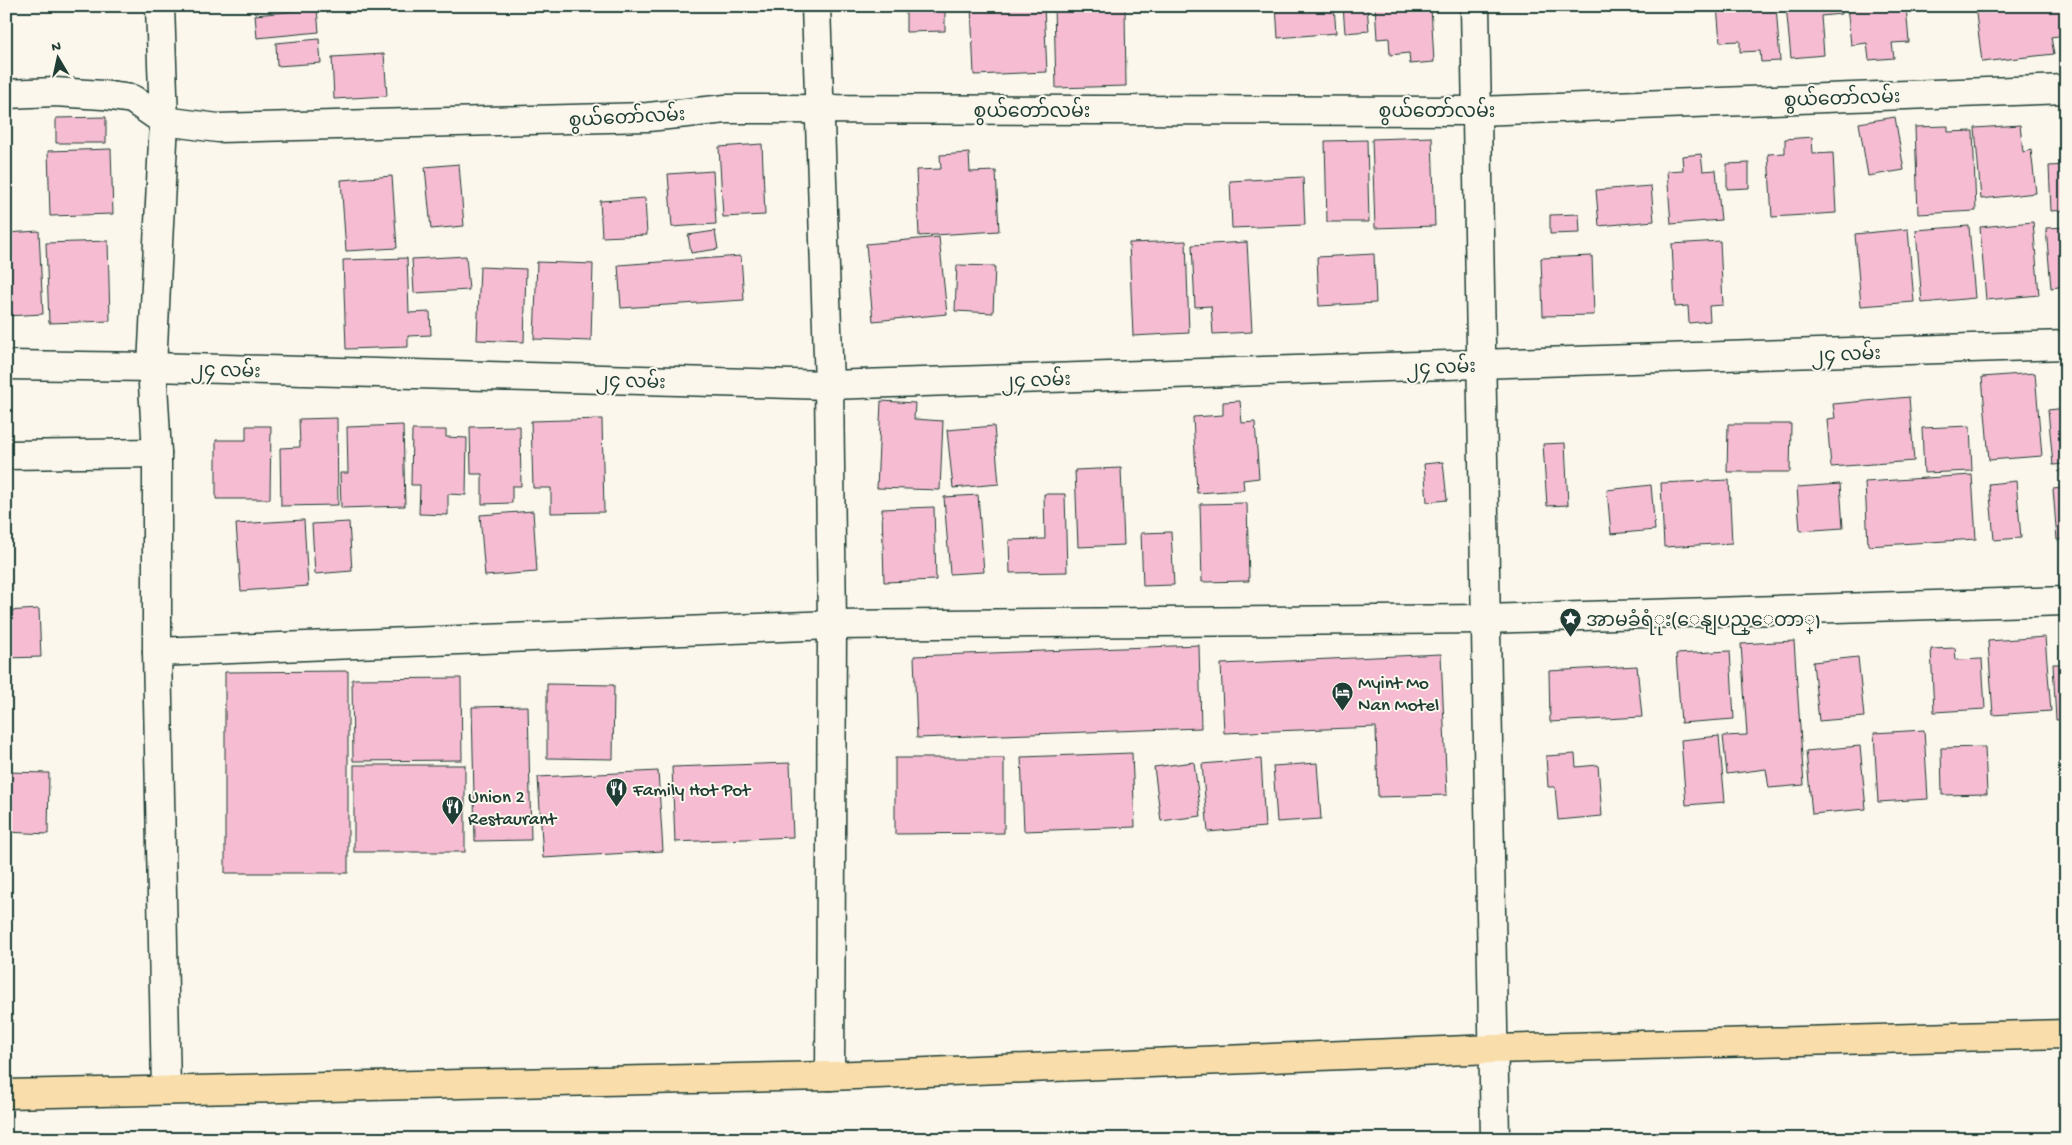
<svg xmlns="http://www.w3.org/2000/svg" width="2072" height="1145" viewBox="0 0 2072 1145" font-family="'Gochi Hand','Noto Sans Myanmar',sans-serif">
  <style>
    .building { fill: #f5bcd2; stroke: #1f3d34 }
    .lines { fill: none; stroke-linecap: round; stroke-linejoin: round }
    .minor-casing { stroke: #1f3d34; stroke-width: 31 }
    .major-casing { stroke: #1f3d34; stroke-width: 31 }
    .minor { stroke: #fbf7ec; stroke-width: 28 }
    .major { stroke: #f9deab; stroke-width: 28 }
    .labels { text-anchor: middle; stroke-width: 4; stroke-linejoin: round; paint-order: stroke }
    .street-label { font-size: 19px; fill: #1f3d34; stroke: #fbf7ec }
    .poi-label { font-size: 19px; fill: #1f3d34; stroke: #fbf7ec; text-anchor: start }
  </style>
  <rect width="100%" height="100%" fill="#fbf7ec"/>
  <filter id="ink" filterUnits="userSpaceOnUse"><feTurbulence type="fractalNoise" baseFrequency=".02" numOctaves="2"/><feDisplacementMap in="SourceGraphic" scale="10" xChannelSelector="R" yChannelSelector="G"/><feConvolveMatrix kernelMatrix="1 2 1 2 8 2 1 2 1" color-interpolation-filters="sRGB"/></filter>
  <g filter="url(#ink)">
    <g class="building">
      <polygon points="906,6 945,6 945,31 906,32"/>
      <polygon points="971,6 1044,6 1047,72 974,75"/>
      <polygon points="1054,6 1125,6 1126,86 1056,88"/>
      <polygon points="1276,6 1334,6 1336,33 1278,38"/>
      <polygon points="1343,6 1367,6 1369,31 1345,33"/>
      <polygon points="1375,6 1431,6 1434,62 1410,64 1409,53 1390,55 1389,38 1377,39"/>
      <polygon points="1717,6 1776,6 1780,61 1761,62 1760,51 1740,52 1740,41 1720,42"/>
      <polygon points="1786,6 1840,6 1841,14 1821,16 1824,55 1791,58"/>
      <polygon points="1847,6 1906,6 1909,42 1892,43 1894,58 1869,60 1867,43 1851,45"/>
      <polygon points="1975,6 2066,6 2066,35 2051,37 2054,54 1982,62"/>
      <polygon points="317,9 319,32 257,38 255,15"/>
      <polygon points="319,39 321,63 277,66 276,43"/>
      <polygon points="384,54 387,96 334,99 332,57"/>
      <polygon points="106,117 106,143 56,143 56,118"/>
      <polygon points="1895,117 1904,170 1868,176 1859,123"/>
      <polygon points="2020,125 2023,152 2031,150 2036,193 1981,199 1975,128"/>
      <polygon points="1948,126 1948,132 1973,131 1976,211 1918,214 1915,127"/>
      <polygon points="1432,137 1435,226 1375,228 1372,139"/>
      <polygon points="1812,137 1813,154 1833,153 1836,213 1772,217 1768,154 1785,153 1785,139"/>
      <polygon points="1367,140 1369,222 1327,222 1325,141"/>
      <polygon points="762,144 765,215 723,217 719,147"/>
      <polygon points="111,149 113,214 50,216 48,151"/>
      <polygon points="969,153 970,172 996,171 999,231 919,236 916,170 941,169 940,155"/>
      <polygon points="1701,154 1703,171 1716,170 1721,220 1671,224 1667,171 1683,170 1682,156"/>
      <polygon points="1749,163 1749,188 1727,189 1727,164"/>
      <polygon points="459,164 464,226 431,229 425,167"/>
      <polygon points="2066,165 2066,210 2051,211 2049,166"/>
      <polygon points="713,171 716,224 672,227 668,174"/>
      <polygon points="392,176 397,248 346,251 341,180"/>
      <polygon points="1303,177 1305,225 1232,228 1230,181"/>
      <polygon points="1651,186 1654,221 1599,226 1596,190"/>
      <polygon points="645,198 647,235 602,237 600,201"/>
      <polygon points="1579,214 1580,233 1550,234 1550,215"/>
      <polygon points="2033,222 2039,295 1986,300 1980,227"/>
      <polygon points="1969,226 1975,298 1922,303 1916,230"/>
      <polygon points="2066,227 2066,286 2051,288 2046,228"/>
      <polygon points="1908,229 1914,302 1861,306 1855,234"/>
      <polygon points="39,231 43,314 6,316 6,233"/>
      <polygon points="715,231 718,249 691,253 688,235"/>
      <polygon points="939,237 947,314 873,321 866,244"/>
      <polygon points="108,241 110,321 49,323 46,243"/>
      <polygon points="1186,241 1189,333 1133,336 1129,243"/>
      <polygon points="1720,241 1723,305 1709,306 1710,321 1689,323 1688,306 1675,307 1672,244"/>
      <polygon points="1247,242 1252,332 1213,334 1211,306 1195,307 1192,245"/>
      <polygon points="1374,254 1376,303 1319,306 1317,257"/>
      <polygon points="466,256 469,290 414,293 412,259"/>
      <polygon points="741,256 744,300 621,308 618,265"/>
      <polygon points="1592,256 1594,315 1543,316 1541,258"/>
      <polygon points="407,258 409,313 430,312 431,335 408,336 408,347 346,349 343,260"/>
      <polygon points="537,262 593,264 591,341 534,339"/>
      <polygon points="957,265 995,266 993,313 955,311"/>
      <polygon points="480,267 526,269 524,342 477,340"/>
      <polygon points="2035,373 2042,456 1989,460 1982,377"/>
      <polygon points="1909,397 1914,461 1831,467 1827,419 1835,418 1833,404"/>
      <polygon points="881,401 915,403 914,419 943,421 940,490 877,488"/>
      <polygon points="1240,401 1242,423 1255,422 1259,478 1243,480 1244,490 1197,493 1193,417 1223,415 1223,402"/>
      <polygon points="2066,408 2066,464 2053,465 2048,410"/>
      <polygon points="337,418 338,505 281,506 280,448 300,447 299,419"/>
      <polygon points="602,419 604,512 551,513 551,488 533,488 531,421"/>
      <polygon points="1728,424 1791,424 1790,472 1727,472"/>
      <polygon points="403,425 405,506 341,508 340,473 348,473 347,427"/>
      <polygon points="246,426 271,426 270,499 216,499 216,440 246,440"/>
      <polygon points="520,426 521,486 512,486 512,503 482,504 482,474 471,474 470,427"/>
      <polygon points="994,426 999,484 953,488 947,430"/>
      <polygon points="1970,426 1972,471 1924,473 1922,428"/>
      <polygon points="412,430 446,430 446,437 467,438 466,495 448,494 448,515 419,514 420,485 411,485"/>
      <polygon points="1565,443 1568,505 1547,506 1543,444"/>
      <polygon points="1443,462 1447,500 1427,502 1424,464"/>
      <polygon points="1121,468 1124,545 1078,547 1075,470"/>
      <polygon points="2061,469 2066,469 2066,539 2057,540 2053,489 2063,488"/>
      <polygon points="1972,475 1976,539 1868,546 1865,482"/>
      <polygon points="1729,480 1732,543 1664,547 1661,483"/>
      <polygon points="2016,481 2021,538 1994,540 1989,484"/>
      <polygon points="1840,484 1843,528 1800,531 1797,487"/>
      <polygon points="1651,485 1655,530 1611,534 1607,490"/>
      <polygon points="1044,494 1065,494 1067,572 1010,573 1009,540 1045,539"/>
      <polygon points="978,495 984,572 950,574 944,497"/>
      <polygon points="1247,503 1249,581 1202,582 1200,504"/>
      <polygon points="934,507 936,580 884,582 882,509"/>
      <polygon points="533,511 537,572 485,576 480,515"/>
      <polygon points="304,520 308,586 241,591 236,524"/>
      <polygon points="349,522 352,571 315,574 312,524"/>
      <polygon points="1171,532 1174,585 1143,586 1141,533"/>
      <polygon points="39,609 41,657 6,658 6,611"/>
      <polygon points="2045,637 2051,711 1993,715 1988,641"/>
      <polygon points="1794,641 1804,785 1769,788 1766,769 1727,774 1723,736 1747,735 1741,644"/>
      <polygon points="1199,645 1201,728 917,738 914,656"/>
      <polygon points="1955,648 1956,660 1982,659 1985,709 1934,712 1931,649"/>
      <polygon points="1730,651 1734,719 1681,723 1676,654"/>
      <polygon points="1441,654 1447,795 1378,797 1376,727 1224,733 1221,664"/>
      <polygon points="1858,657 1864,717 1819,721 1813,662"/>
      <polygon points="2053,664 2066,664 2066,719 2056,720"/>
      <polygon points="1637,666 1642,717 1550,722 1549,671"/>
      <polygon points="348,671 348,873 225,873 225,672"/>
      <polygon points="461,678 462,760 353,761 352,679"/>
      <polygon points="547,684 614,685 613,759 547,758"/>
      <polygon points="528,706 531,840 475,841 472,707"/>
      <polygon points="1924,730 1928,799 1878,802 1874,733"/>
      <polygon points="1719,736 1725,802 1686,805 1681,740"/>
      <polygon points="1860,746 1866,809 1812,814 1806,751"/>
      <polygon points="1985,747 1987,794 1942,795 1941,748"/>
      <polygon points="1132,753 1135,827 1024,831 1021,757"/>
      <polygon points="1575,754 1576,767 1598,765 1602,816 1558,820 1555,787 1548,787 1546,756"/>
      <polygon points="895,758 1004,758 1004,833 895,834"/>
      <polygon points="1261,759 1265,827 1208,832 1202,764"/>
      <polygon points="1194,762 1201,816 1161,821 1154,767"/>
      <polygon points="790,763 793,837 675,842 672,767"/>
      <polygon points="1317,763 1321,819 1277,822 1273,766"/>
      <rect x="354" y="765" width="111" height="87"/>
      <polygon points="658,771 663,851 543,858 538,777"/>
      <polygon points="6,772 49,773 48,834 6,832"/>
    </g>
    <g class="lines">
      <defs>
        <g id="minor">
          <polyline points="160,6 164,121 152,367 157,453 157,652 166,1089"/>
          <polyline points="816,6 829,385 832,625 830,1076"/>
          <polyline points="1475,6 1495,1139"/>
          <polyline points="6,94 55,92 103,95 132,99 164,121 218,128 648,117 726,109 1477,111 2066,89"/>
          <polyline points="6,365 152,367 829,385 2066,345"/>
          <polyline points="6,455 157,453"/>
          <polyline points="157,652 832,625 1485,619 2066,601"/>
        </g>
        <polyline id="major" points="6,1094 830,1076 1493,1049 2066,1034"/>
      </defs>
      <use href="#minor" class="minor-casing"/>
      <use href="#major" class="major-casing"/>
      <use href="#minor" class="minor"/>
      <use href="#major" class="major"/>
    </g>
  </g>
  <defs>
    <symbol id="sight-pin" viewBox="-11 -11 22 30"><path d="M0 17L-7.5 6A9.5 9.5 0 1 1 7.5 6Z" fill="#1f3d34" stroke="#fbf7ec"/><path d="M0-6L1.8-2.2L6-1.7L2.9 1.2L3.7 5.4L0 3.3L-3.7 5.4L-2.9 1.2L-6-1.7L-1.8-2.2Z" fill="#fff"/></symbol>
    <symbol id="hotel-pin" viewBox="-11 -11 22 30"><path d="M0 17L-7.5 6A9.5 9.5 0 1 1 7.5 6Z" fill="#1f3d34" stroke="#fbf7ec"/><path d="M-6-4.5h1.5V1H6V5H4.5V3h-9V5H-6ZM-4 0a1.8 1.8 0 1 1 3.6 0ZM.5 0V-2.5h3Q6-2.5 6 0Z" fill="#fff"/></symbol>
    <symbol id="restaurant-pin" viewBox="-11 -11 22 30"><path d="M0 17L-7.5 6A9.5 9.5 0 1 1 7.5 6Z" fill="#1f3d34" stroke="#fbf7ec"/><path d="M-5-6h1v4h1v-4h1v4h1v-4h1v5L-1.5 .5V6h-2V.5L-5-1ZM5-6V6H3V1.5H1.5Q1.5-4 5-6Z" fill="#fff"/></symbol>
  </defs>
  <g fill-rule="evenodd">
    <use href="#sight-pin" x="1558" y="606" width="25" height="34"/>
    <use href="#hotel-pin" x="1330" y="680" width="25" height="34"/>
    <use href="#restaurant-pin" x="604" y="776" width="25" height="34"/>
    <use href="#restaurant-pin" x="440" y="794" width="25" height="34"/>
  </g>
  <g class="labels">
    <g class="street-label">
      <text transform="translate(1842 97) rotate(-2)" y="7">စွယ်တော်လမ်း</text>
      <text x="1032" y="117">စွယ်တော်လမ်း</text>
      <text x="1437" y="117">စွယ်တော်လမ်း</text>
      <text transform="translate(627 116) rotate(-3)" y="7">စွယ်တော်လမ်း</text>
      <text transform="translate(1846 353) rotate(-2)" y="7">၂၄ လမ်း</text>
      <text transform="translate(1441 366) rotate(-2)" y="7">၂၄ လမ်း</text>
      <text transform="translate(226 369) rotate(2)" y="7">၂၄ လမ်း</text>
      <text transform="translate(1036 379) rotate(-2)" y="7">၂၄ လမ်း</text>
      <text transform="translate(631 380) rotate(2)" y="7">၂၄ လမ်း</text>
    </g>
    <g class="poi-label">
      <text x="1586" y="626">အာမခံရံုး(ေနျပည္ေတာ္)</text>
      <text x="1358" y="688">Myint Mo<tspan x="1358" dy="22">Nan Motel</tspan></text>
      <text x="633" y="795">Family Hot Pot</text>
      <text x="468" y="802">Union 2<tspan x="468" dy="22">Restaurant</tspan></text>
    </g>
  </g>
  <rect width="2072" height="1145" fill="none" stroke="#fbf7ec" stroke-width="25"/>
  <rect x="12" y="12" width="2047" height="1120" fill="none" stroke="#1f3d34" stroke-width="2" filter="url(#ink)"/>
  <g transform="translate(58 58) rotate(351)" stroke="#fbf7ec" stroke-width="4" paint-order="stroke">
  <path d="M0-4L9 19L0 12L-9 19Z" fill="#1f3d34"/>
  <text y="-8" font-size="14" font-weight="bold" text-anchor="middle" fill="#1f3d34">N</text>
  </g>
</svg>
